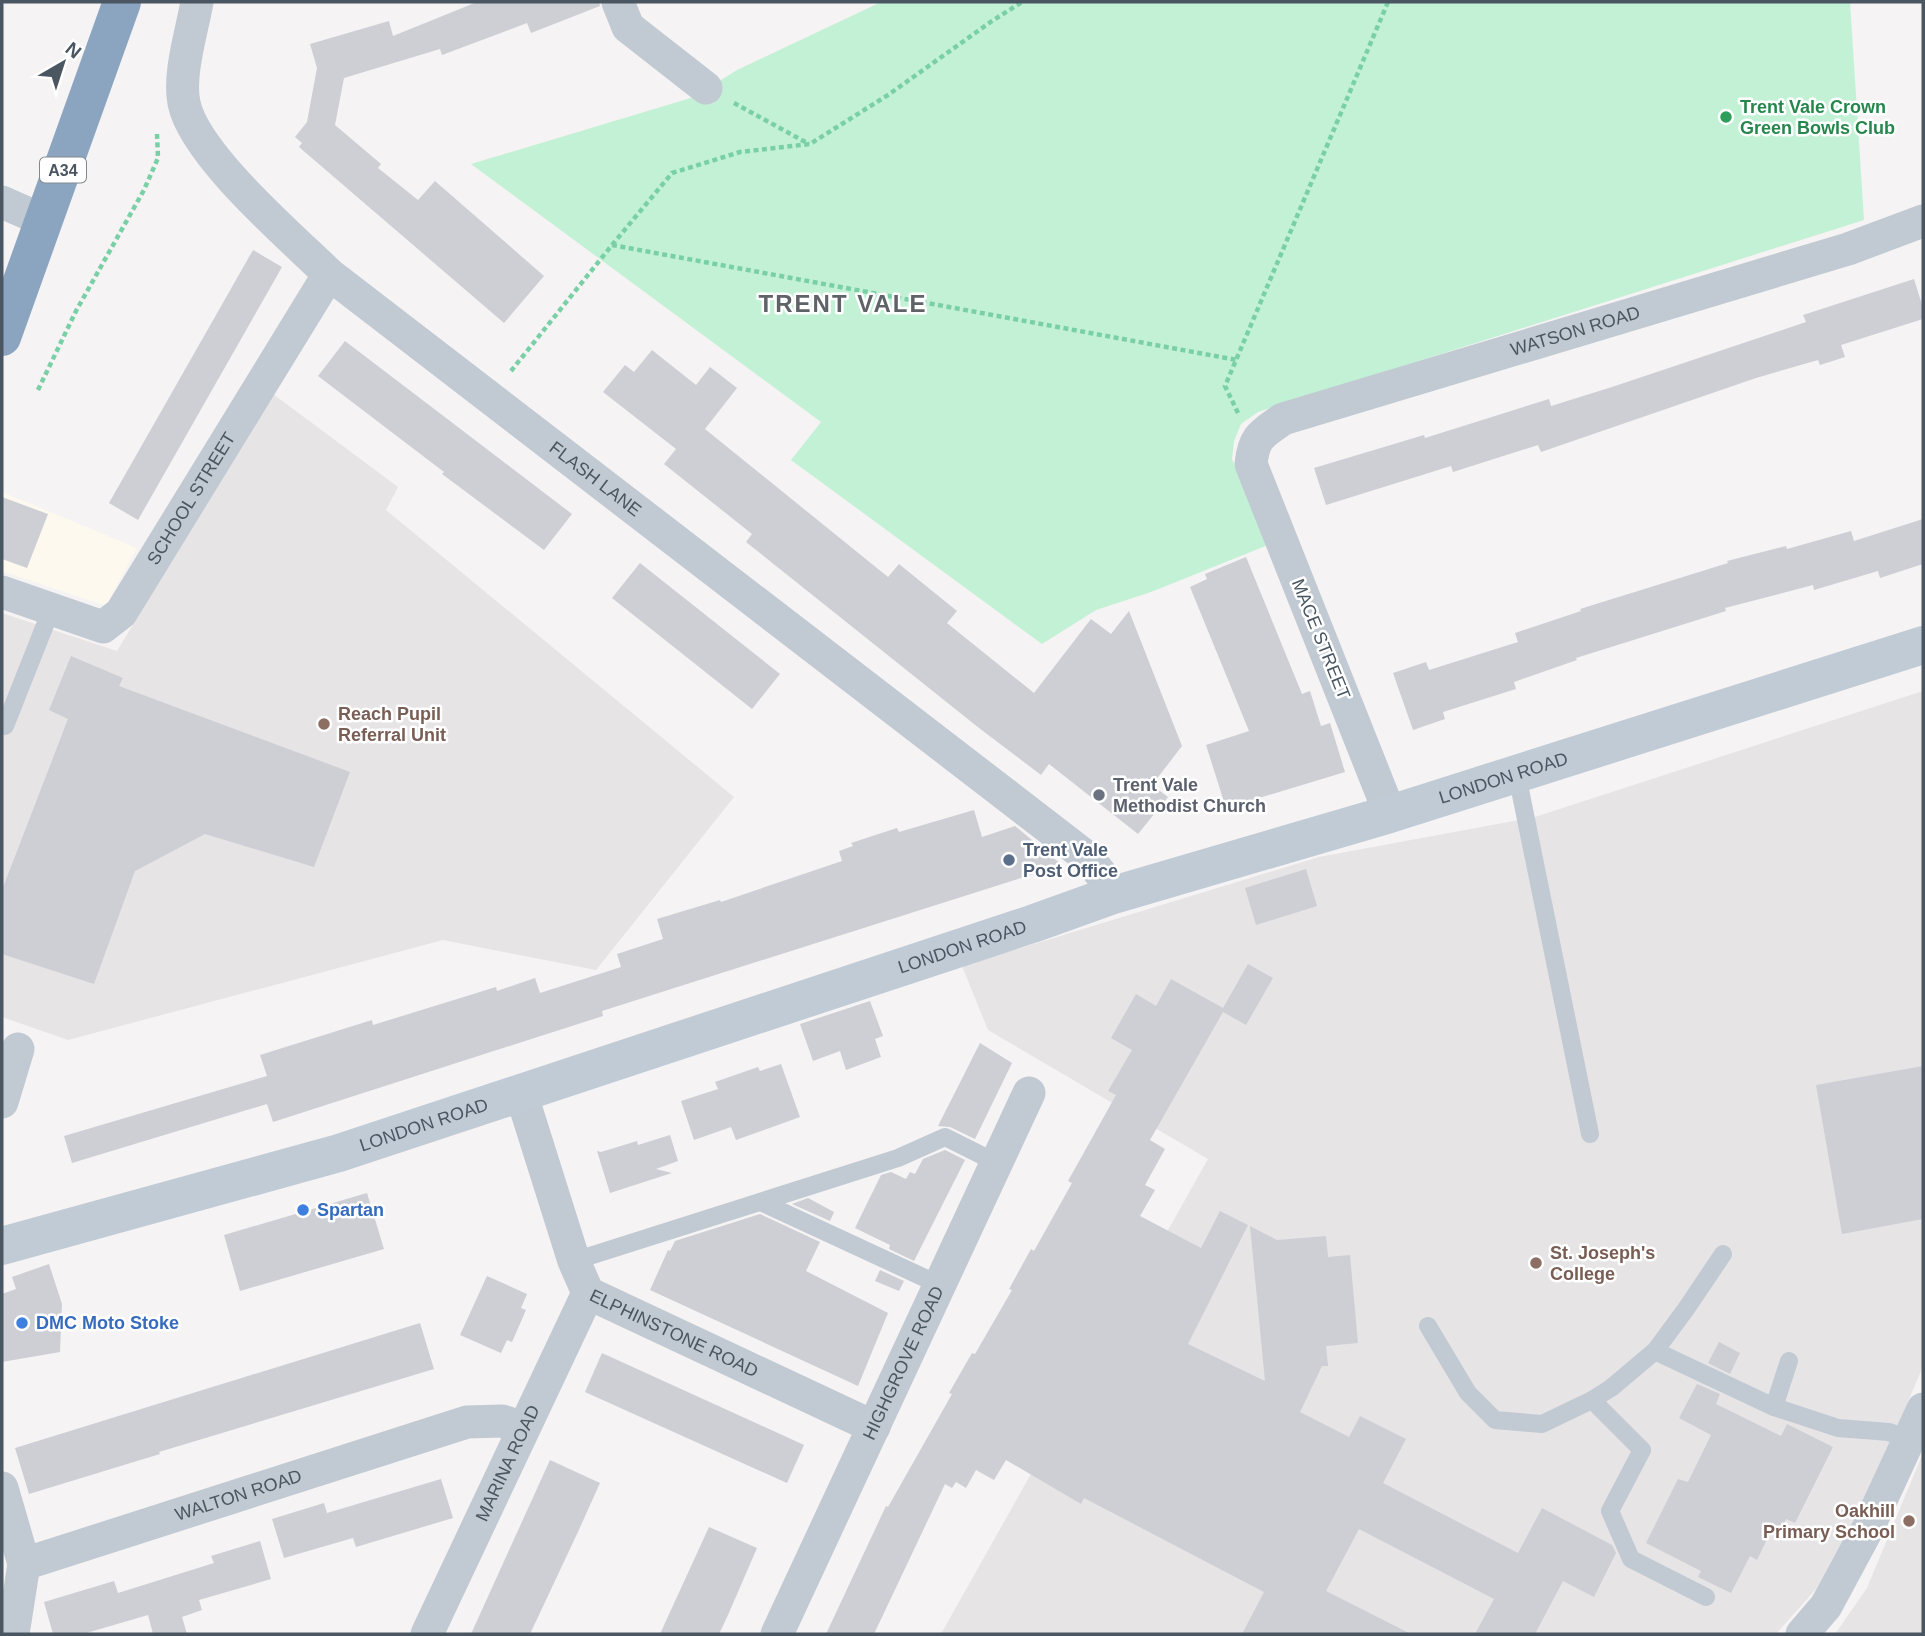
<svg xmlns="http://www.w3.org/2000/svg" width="1925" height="1636" viewBox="0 0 1925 1636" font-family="Arial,sans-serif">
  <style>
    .commercial { fill: #fdf9ef }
    .education { fill: #e6e4e5 }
    .green { fill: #c3f1d5 }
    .building { fill: #cdcfd5 }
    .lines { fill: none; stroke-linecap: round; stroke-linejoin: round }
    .path { stroke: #7ad0a6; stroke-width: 4.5; stroke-dasharray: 5 3.5; stroke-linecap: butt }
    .lane { stroke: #c1cad2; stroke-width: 18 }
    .street { stroke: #c1cad2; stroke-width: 33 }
    .secondary { stroke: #c1cbd6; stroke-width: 38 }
    .highway { stroke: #8ba5c1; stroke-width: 38 }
    .leisure-dot { fill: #2e9e5b; stroke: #fff; stroke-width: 2.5 }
    .education-dot { fill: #8d6e63; stroke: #fff; stroke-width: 2.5 }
    .worship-dot { fill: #6b7280; stroke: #fff; stroke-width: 2.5 }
    .service-dot { fill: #5c6f8a; stroke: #fff; stroke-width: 2.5 }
    .shop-dot { fill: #3f7fe0; stroke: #fff; stroke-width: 2.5 }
    .labels { text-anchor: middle; stroke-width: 5; stroke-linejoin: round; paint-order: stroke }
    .shield { fill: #fff; stroke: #808990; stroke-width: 2 }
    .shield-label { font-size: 16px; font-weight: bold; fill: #4a5661 }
    .leisure-label { font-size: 18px; font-weight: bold; fill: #27864d; stroke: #fff; text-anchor: start }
    .street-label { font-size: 18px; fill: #4a5661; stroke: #fff }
    .education-label { font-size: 18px; font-weight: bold; fill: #785e54; stroke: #fff; text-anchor: start }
    .worship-label { font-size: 18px; font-weight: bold; fill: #5b616d; stroke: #fff; text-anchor: start }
    .service-label { font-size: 18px; font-weight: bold; fill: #4e5e75; stroke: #fff; text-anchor: start }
    .shop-label { font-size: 18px; font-weight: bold; fill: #366cbe; stroke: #fff; text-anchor: start }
    .district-label { font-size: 24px; font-weight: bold; letter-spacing: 2px; fill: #5f6368; stroke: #fff }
  </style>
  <rect width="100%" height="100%" fill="#f5f3f3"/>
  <polygon class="commercial" points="2,492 137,548 106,606 2,571"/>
  <g class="education">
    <polygon points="273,394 398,487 386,510 734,797 596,970 443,940 68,1040 2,1017 2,613 117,651"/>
    <polygon points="1923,691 1923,1366 1875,1480 1816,1589 1776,1634 941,1634 1208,1159 988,1030 962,966 1319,857 1535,817"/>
    <polygon points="1923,1453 1923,1634 1835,1634 1867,1588"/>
  </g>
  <polygon class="green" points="881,2 1850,2 1864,220 1258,412 1241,424 1234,441 1232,459 1268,545 1151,592 1096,610 1042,644 791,460 821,422 471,164 694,97 737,70"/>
  <g class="building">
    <polygon points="477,2 599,2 600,6 531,33 527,23 442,55 440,49 344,78 335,125 381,164 378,168 418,200 435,181 544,276 504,323 299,147 302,143 295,137 307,122 317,68 310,44 389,21 393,36"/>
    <polygon points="253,250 282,267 138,520 109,503"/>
    <polygon points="1914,279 1923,308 1923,319 1841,345 1845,357 1820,365 1818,360 1756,378 1541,452 1538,445 1453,472 1451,466 1326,505 1314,468 1424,435 1425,438 1549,399 1551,406 1612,387 1806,322 1803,315"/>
    <polygon points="345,341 572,514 544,550 442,474 444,472 318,376"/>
    <polygon points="652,350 696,385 710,367 737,388 705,429 888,577 899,564 957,611 947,623 1034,693 1091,619 1111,634 1129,611 1182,746 1152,785 1168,797 1138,834 1049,764 1041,775 979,728 746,542 752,534 664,464 676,449 603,392 625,365 634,372"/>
    <polygon points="2,497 48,514 27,568 2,559"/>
    <polygon points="1923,519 1923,564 1880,578 1878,571 1814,590 1813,585 1725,608 1726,611 1576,658 1577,660 1514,682 1516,689 1443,712 1445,719 1413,730 1393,673 1426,662 1429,670 1518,642 1515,633 1581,611 1580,609 1728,563 1727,561 1786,546 1787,549 1851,531 1854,541"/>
    <polygon points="1246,557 1302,694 1310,691 1321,726 1330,723 1345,772 1226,808 1206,745 1249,731 1190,587 1207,579 1205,574"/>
    <polygon points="640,563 780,674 752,709 612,598"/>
    <polygon points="71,656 123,678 119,686 350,772 314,867 205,834 135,871 94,984 2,954 2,890 68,719 49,710"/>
    <polygon points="974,810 982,837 1015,826 1062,865 602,1011 603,1016 273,1122 267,1104 72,1163 64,1136 267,1076 260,1055 372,1020 373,1025 496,987 497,991 535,978 540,993 621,967 617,954 663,939 657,919 720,900 721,902 842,861 839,851 853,846 851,843 897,828 899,832"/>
    <polygon points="1306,869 1317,906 1256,925 1245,888"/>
    <polygon points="1248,964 1273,978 1246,1025 1223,1012 1150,1140 1165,1149 1145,1185 1155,1190 1140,1216 1201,1248 1220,1211 1248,1225 1188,1344 1265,1381 1250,1226 1277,1240 1326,1236 1328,1257 1350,1255 1358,1343 1326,1346 1328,1366 1322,1366 1300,1412 1349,1437 1360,1416 1406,1439 1383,1483 1518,1553 1542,1508 1612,1545 1616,1553 1594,1597 1563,1581 1535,1634 1475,1634 1494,1599 1359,1529 1326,1591 1411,1634 1242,1634 1264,1592 1084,1498 1081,1504 1006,1460 994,1480 976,1470 966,1488 956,1482 952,1488 945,1484 874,1634 826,1634 886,1506 888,1507 952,1394 949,1393 972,1353 975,1354 1012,1290 1009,1289 1031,1249 1034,1251 1072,1183 1068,1181 1116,1095 1108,1091 1132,1050 1111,1038 1136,994 1156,1006 1171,979 1223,1008"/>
    <polygon points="870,1001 883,1036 875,1039 881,1057 846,1070 840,1051 813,1061 800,1024"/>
    <polygon points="980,1043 1012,1063 975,1139 950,1127 938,1126"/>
    <polygon points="781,1064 800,1117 736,1140 731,1127 694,1140 681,1101 718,1089 715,1082 758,1067 760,1071"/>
    <polygon points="1923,1066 1923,1219 1842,1234 1816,1085"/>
    <polygon points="670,1135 678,1161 656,1169 672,1173 610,1193 597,1151 601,1152 637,1141 638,1145"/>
    <polygon points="945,1150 965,1160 914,1261 889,1249 890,1245 855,1228 881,1175 891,1172 906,1179 910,1172 915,1174 923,1159"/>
    <polygon points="367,1193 384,1249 240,1291 224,1235"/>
    <polygon points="808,1198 834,1212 830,1221 792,1204"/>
    <polygon points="760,1214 820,1242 806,1271 888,1313 858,1386 650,1290 668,1250 670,1251 675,1241"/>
    <polygon points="49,1264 62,1304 60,1352 2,1362 2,1294 16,1289 12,1277"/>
    <polygon points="880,1270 904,1281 899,1291 875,1281"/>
    <polygon points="487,1276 527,1294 521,1308 526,1310 512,1342 507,1340 501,1353 460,1335"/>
    <polygon points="420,1323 434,1369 159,1452 160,1454 29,1494 15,1448"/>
    <polygon points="1719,1342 1740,1353 1730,1374 1708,1363"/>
    <polygon points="602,1353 804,1445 787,1483 585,1392"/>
    <polygon points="1697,1384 1720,1394 1716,1404 1781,1436 1787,1424 1833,1447 1795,1523 1786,1519 1778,1535 1771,1531 1757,1560 1750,1556 1731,1593 1698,1577 1701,1571 1646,1543 1678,1479 1688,1482 1711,1435 1679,1418"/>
    <polygon points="550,1460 600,1483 577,1534 530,1634 471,1634"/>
    <polygon points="441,1479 453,1518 356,1547 353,1538 284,1558 272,1519 324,1503 327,1513"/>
    <polygon points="709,1527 757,1548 728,1615 719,1634 660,1634"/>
    <polygon points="260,1541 271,1579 199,1600 202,1610 182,1617 187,1634 153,1634 148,1615 83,1634 53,1634 44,1602 114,1581 118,1593 214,1563 211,1556"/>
  </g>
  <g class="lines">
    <g class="path">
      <polyline points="734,103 809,144"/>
      <polyline points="612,245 672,173 740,152 810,144 888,95 992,21 1022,2"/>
      <polyline points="511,371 612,245 1237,360"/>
      <polyline points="38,390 76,311 144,190 158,158 157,134"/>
      <polyline points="1238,413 1225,386 1388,2"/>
    </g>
    <g class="lane">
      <polyline points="5,726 51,610"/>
      <polyline points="1517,775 1590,1134"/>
      <polyline points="761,1202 940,1285"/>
      <polyline points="574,1261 898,1158 945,1137 997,1163"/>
      <polyline points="1428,1326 1468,1393 1495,1420 1542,1424 1592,1400 1611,1388 1655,1351 1686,1309 1723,1254"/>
      <polyline points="1655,1351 1774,1407 1838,1428 1889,1432 1910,1440"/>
      <polyline points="1592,1400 1642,1450 1610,1511 1631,1559 1706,1597"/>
      <polyline points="1774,1407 1789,1361"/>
    </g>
    <g class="street">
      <path id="s1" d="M197,2c-5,29 -19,72 -13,101 10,51 106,133 145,171l759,584 16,20 6,18"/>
      <polyline points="618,2 628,27 706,88"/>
      <polyline points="2,202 45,221"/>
      <path id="s2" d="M2,592l101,35 18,-14 208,-339"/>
      <path id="s3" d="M1390,814l-139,-350c3,-28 11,-30 32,-45l565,-170 75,-28"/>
      <path id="s4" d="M521,1093l53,168 14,32 286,134"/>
      <polyline points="2,1102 18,1049"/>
      <polyline points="2,1488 24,1564"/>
      <path id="s5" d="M13,1634l11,-70 443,-142 35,-1 21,7"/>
      <path id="s6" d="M427,1634l161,-341"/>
      <path id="s7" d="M777,1634l252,-541"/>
      <polyline points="1802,1634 1826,1606 1868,1528 1923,1409"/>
    </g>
    <path class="secondary" id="s8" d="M2,1246l337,-93 693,-229 78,-28 280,-82 533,-169"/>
    <polyline class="highway" points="2,337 122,2"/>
  </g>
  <circle class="leisure-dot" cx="1726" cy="117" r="7"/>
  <g class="education-dot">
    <circle cx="324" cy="724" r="7"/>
    <circle cx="1536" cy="1263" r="7"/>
    <circle cx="1909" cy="1521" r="7"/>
  </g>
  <circle class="worship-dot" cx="1099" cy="795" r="7"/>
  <circle class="service-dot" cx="1009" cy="860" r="7"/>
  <g class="shop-dot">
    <circle cx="303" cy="1210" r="7"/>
    <circle cx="22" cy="1323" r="7"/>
  </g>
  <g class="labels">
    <rect class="shield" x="40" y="157.5" width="46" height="25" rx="5"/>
    <g class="shield-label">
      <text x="63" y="176">A34</text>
    </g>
    <g class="leisure-label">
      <text x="1740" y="113">Trent Vale Crown<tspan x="1740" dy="21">Green Bowls Club</tspan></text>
    </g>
    <g class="street-label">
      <text dy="6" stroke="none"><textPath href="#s3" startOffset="740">WATSON ROAD</textPath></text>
      <text dy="6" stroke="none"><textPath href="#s1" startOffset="665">FLASH LANE</textPath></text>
      <text dy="6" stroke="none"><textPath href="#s2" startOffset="264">SCHOOL STREET</textPath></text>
      <text transform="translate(1321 639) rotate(68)" y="6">MACE STREET</text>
      <text dy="6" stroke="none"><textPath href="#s8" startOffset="1573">LONDON ROAD</textPath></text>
      <text dy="6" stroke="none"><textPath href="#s8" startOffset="1006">LONDON ROAD</textPath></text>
      <text dy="6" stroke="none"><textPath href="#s8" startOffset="439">LONDON ROAD</textPath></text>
      <text dy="6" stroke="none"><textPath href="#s4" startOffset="306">ELPHINSTONE ROAD</textPath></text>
      <text dy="6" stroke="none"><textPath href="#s7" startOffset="299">HIGHGROVE ROAD</textPath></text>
      <text dy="6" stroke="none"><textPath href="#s6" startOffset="189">MARINA ROAD</textPath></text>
      <text dy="6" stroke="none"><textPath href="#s5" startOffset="296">WALTON ROAD</textPath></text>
    </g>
    <g class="education-label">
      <text x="338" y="720">Reach Pupil<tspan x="338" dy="21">Referral Unit</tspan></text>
      <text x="1550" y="1259">St. Joseph's<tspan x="1550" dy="21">College</tspan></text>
      <text x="1895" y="1517" text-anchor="end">Oakhill<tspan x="1895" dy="21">Primary School</tspan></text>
    </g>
    <g class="worship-label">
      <text x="1113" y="791">Trent Vale<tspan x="1113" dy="21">Methodist Church</tspan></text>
    </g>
    <g class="service-label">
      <text x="1023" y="856">Trent Vale<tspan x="1023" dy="21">Post Office</tspan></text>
    </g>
    <g class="shop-label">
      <text x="317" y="1216">Spartan</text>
      <text x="36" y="1329">DMC Moto Stoke</text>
    </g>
    <g class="district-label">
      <text x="843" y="312">TRENT VALE</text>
    </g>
  </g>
  <rect width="1925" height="1636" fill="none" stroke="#4a5661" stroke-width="7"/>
  <g transform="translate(63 63) rotate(39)" stroke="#ffffff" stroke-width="5" paint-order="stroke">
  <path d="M0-5L12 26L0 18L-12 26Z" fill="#4a5661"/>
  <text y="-10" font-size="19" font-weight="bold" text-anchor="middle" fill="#4a5661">N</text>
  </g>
</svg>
